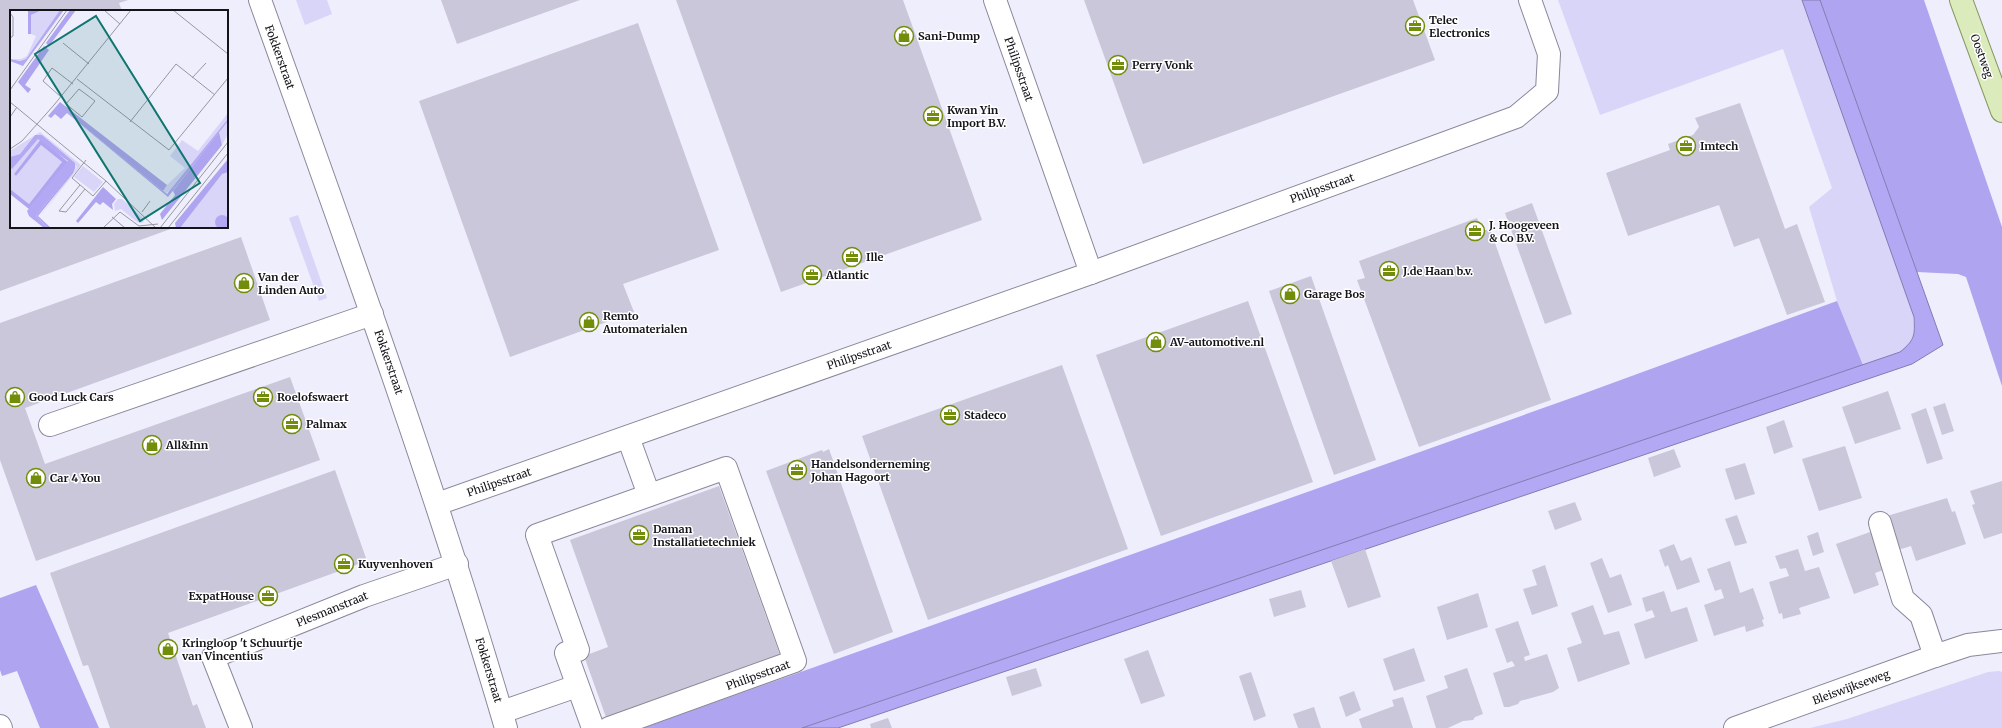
<svg xmlns="http://www.w3.org/2000/svg" width="2002" height="728" viewBox="0 0 2002 728" font-family="Merriweather,serif">
  <style>
    .green { fill: #d9d5f9 }
    .forest { fill: #afa4ef }
    .water { fill: #b3a8f3; stroke: #837bb2 }
    .building { fill: #c9c7d9 }
    .lines { fill: none; stroke-linecap: round; stroke-linejoin: round }
    .minor-casing { stroke: #8a8899; stroke-width: 24 }
    .major-casing { stroke: #879764; stroke-width: 24 }
    .minor { stroke: #fff; stroke-width: 22 }
    .major { stroke: #dcebbb; stroke-width: 22 }
    .labels { text-anchor: middle; stroke-width: 3; stroke-linejoin: round; paint-order: stroke }
    .poi-label { font-size: 11px; font-weight: bold; fill: #141319; stroke: #fff; text-anchor: start }
    .street-label { font-size: 11px; fill: #141319; stroke: #fff }
    .inset-road { fill: none; stroke: #9796a2; stroke-width: 1 }
    .view { fill: #0f766e; fill-opacity: 0.15; stroke: #0f766e; stroke-width: 2 }
    .inset-edge { fill: none; stroke: #141319; stroke-width: 2 }
  </style>
  <rect width="100%" height="100%" fill="#efeefd"/>
  <g class="green">
    <polygon points="296,0 327,0 332,14 305,25"/>
    <path d="M1558,0h244l102,284c6,22 21,52 -3,67 -10,7 -26,10 -38,14l-26,-64 -28,-94 23,-19 -49,-139 -183,66z"/>
    <polygon points="298,215 327,298 319,301 289,218"/>
    <polygon points="1999,671 2002,672 2002,728 1810,728 1847,719 1988,672"/>
  </g>
  <g class="forest">
    <polygon points="1820,0 1924,0 2002,227 2002,386 1966,277 1958,274 1917,272"/>
    <polygon points="1837,301 1863,365 802,728 643,728 1577,396"/>
    <polygon points="36,585 99,728 40,728 17,671 2,676 0,670 0,598"/>
  </g>
  <path class="water" d="M1802,0h18l123,345 -31,19 -1074,364h-36l1098,-376c15,-12 15,-17 14,-35z"/>
  <g class="building">
    <polygon points="0,0 128,0 119,3 122,11 11,11 11,227 176,227 0,291"/>
    <polygon points="441,0 580,0 457,44"/>
    <polygon points="676,0 903,0 982,220 781,292"/>
    <polygon points="1084,0 1413,0 1435,60 1143,164"/>
    <polygon points="638,23 719,250 623,284 634,312 510,357 419,101"/>
    <polygon points="1740,103 1785,229 1797,224 1825,302 1787,315 1759,238 1734,247 1719,205 1628,236 1606,173 1670,150 1668,144 1693,135 1699,127 1695,118"/>
    <polygon points="1532,203 1572,314 1545,324 1505,213"/>
    <polygon points="1477,218 1482,231 1490,229 1551,400 1419,447 1357,280 1365,278 1359,261"/>
    <polygon points="241,237 270,320 25,408 45,464 290,377 320,460 36,561 0,460 0,323"/>
    <polygon points="1311,276 1376,460 1334,475 1269,291"/>
    <polygon points="1248,301 1313,482 1161,536 1096,355"/>
    <polygon points="1062,365 1128,549 928,620 862,436"/>
    <polygon points="1888,391 1901,429 1855,444 1842,407"/>
    <polygon points="1945,403 1954,431 1942,435 1933,407"/>
    <polygon points="1926,408 1943,459 1927,464 1911,414"/>
    <polygon points="1784,420 1793,447 1774,454 1766,427"/>
    <polygon points="1845,446 1862,498 1819,511 1802,459"/>
    <polygon points="829,449 893,632 834,654 766,471 822,450 823,452"/>
    <polygon points="1674,449 1681,467 1654,477 1648,458"/>
    <polygon points="1745,463 1755,494 1735,500 1725,469"/>
    <polygon points="335,470 367,561 168,633 193,706 197,704 206,728 110,728 88,665 83,666 50,573"/>
    <polygon points="2002,481 2002,533 1984,539 1972,505 1975,504 1970,491"/>
    <polygon points="719,486 781,658 607,720 584,656 608,647 570,540"/>
    <polygon points="1947,498 1952,512 1955,511 1966,544 1916,561 1911,546 1898,550 1887,516"/>
    <polygon points="1575,502 1582,520 1555,530 1548,511"/>
    <polygon points="1737,515 1747,543 1735,546 1725,519"/>
    <polygon points="1873,531 1886,569 1875,573 1879,585 1854,594 1836,544"/>
    <polygon points="1818,532 1824,552 1813,556 1807,536"/>
    <polygon points="1674,544 1681,561 1691,557 1700,582 1677,590 1668,565 1665,567 1659,550"/>
    <polygon points="1365,549 1381,597 1348,608 1331,561"/>
    <polygon points="1798,549 1805,571 1819,567 1830,598 1799,608 1801,614 1783,619 1782,613 1779,614 1769,582 1789,576 1786,568 1780,569 1775,556"/>
    <polygon points="1602,558 1610,578 1621,574 1632,605 1608,613 1590,563"/>
    <polygon points="1730,561 1740,593 1753,588 1764,619 1762,620 1764,626 1746,632 1745,626 1714,636 1704,605 1724,598 1721,589 1715,591 1707,569"/>
    <polygon points="1545,565 1558,606 1532,615 1523,589 1537,585 1532,570"/>
    <polygon points="1301,590 1306,607 1274,617 1269,599"/>
    <polygon points="1664,591 1671,612 1687,607 1698,641 1645,659 1634,624 1655,617 1652,610 1646,612 1642,598"/>
    <polygon points="1478,593 1488,627 1447,640 1437,607"/>
    <polygon points="1593,605 1604,635 1619,631 1630,664 1578,682 1567,648 1582,643 1571,613"/>
    <polygon points="1518,621 1530,655 1524,657 1525,661 1547,654 1559,688 1553,692 1520,701 1518,704 1509,707 1504,707 1493,673 1515,666 1512,661 1507,663 1495,629"/>
    <polygon points="1414,648 1425,681 1394,691 1383,659"/>
    <polygon points="1148,650 1165,696 1141,704 1124,659"/>
    <polygon points="1036,668 1042,686 1012,696 1006,677"/>
    <polygon points="1467,668 1483,714 1475,717 1473,720 1463,721 1448,728 1436,728 1426,696 1448,688 1444,676"/>
    <polygon points="1251,672 1266,716 1254,721 1239,676"/>
    <polygon points="1354,691 1361,710 1346,717 1339,697"/>
    <polygon points="1403,697 1413,728 1362,728 1359,719 1394,706 1392,700"/>
    <polygon points="1314,707 1321,728 1298,728 1293,714"/>
    <polygon points="888,718 892,728 871,728 870,724"/>
  </g>
  <g class="lines">
    <defs>
      <g id="minor">
        <path d="M260,0c86,241 174,482 246,728"/>
        <polyline points="995,0 1091,273"/>
        <polyline points="50,425 372,314"/>
        <polyline points="628,437 649,495"/>
        <polyline points="437,504 1091,273 1516,117 1547,91 1549,54 1530,0"/>
        <polyline points="1880,523 1903,599 1921,615 1935,656"/>
        <polyline points="502,712 577,686"/>
        <polyline points="0,726 1,728"/>
        <polyline points="241,728 213,657 364,596 457,564"/>
        <polyline points="593,728 566,653 578,650 537,535 726,468 795,661 609,728"/>
        <polyline points="1735,728 1935,656 1968,645 2002,641"/>
      </g>
      <polyline id="major" points="1961,0 2002,111"/>
    </defs>
    <use href="#minor" class="minor-casing"/>
    <use href="#major" class="major-casing"/>
    <use href="#minor" class="minor"/>
    <use href="#major" class="major"/>
  </g>
  <defs>
    <symbol id="office-ring" viewBox="-11 -11 22 22"><circle r="9.5" fill="#fff" stroke="#718d09" stroke-width="1.5"/><path d="M-6-3h4V-5.5h4V-3h4V5H-6ZM-1-4.5V-3h2v-1.5ZM-6 0V1H6V0Z" fill="#718d09"/></symbol>
    <symbol id="shop-ring" viewBox="-11 -11 22 22"><circle r="9.5" fill="#fff" stroke="#718d09" stroke-width="1.5"/><path d="M-5-2.5h2.3a2.7 3.5 0 0 1 5.4 0H5L5.5 6h-11ZM-1.5-2.5h3a1.5 2.3 0 0 0-3 0Z" fill="#718d09"/></symbol>
  </defs>
  <g fill-rule="evenodd">
    <use href="#office-ring" x="1404" y="15" width="22" height="22"/>
    <use href="#shop-ring" x="893" y="25" width="22" height="22"/>
    <use href="#office-ring" x="1107" y="54" width="22" height="22"/>
    <use href="#office-ring" x="922" y="105" width="22" height="22"/>
    <use href="#office-ring" x="1675" y="135" width="22" height="22"/>
    <use href="#office-ring" x="1464" y="220" width="22" height="22"/>
    <use href="#office-ring" x="841" y="246" width="22" height="22"/>
    <use href="#office-ring" x="1378" y="260" width="22" height="22"/>
    <use href="#office-ring" x="801" y="264" width="22" height="22"/>
    <use href="#shop-ring" x="233" y="272" width="22" height="22"/>
    <use href="#shop-ring" x="1279" y="283" width="22" height="22"/>
    <use href="#shop-ring" x="578" y="311" width="22" height="22"/>
    <use href="#shop-ring" x="1145" y="331" width="22" height="22"/>
    <use href="#shop-ring" x="4" y="386" width="22" height="22"/>
    <use href="#office-ring" x="252" y="386" width="22" height="22"/>
    <use href="#office-ring" x="939" y="404" width="22" height="22"/>
    <use href="#office-ring" x="281" y="413" width="22" height="22"/>
    <use href="#shop-ring" x="141" y="434" width="22" height="22"/>
    <use href="#office-ring" x="786" y="459" width="22" height="22"/>
    <use href="#shop-ring" x="25" y="467" width="22" height="22"/>
    <use href="#office-ring" x="628" y="524" width="22" height="22"/>
    <use href="#office-ring" x="333" y="553" width="22" height="22"/>
    <use href="#office-ring" x="257" y="585" width="22" height="22"/>
    <use href="#shop-ring" x="157" y="638" width="22" height="22"/>
  </g>
  <g class="labels">
    <g class="poi-label">
      <text x="1429" y="24">Telec<tspan x="1429" dy="13">Electronics</tspan></text>
      <text x="918" y="40">Sani-Dump</text>
      <text x="1132" y="69">Perry Vonk</text>
      <text x="947" y="114">Kwan Yin<tspan x="947" dy="13">Import B.V.</tspan></text>
      <text x="1700" y="150">Imtech</text>
      <text x="1489" y="229">J. Hoogeveen<tspan x="1489" dy="13">&amp; Co B.V.</tspan></text>
      <text x="866" y="261">Ille</text>
      <text x="1403" y="275">J.de Haan b.v.</text>
      <text x="826" y="279">Atlantic</text>
      <text x="258" y="281">Van der<tspan x="258" dy="13">Linden Auto</tspan></text>
      <text x="1304" y="298">Garage Bos</text>
      <text x="603" y="320">Remto<tspan x="603" dy="13">Automaterialen</tspan></text>
      <text x="1170" y="346">AV-automotive.nl</text>
      <text x="29" y="401">Good Luck Cars</text>
      <text x="277" y="401">Roelofswaert</text>
      <text x="964" y="419">Stadeco</text>
      <text x="306" y="428">Palmax</text>
      <text x="166" y="449">All&amp;Inn</text>
      <text x="811" y="468">Handelsonderneming<tspan x="811" dy="13">Johan Hagoort</tspan></text>
      <text x="50" y="482">Car 4 You</text>
      <text x="653" y="533">Daman<tspan x="653" dy="13">Installatietechniek</tspan></text>
      <text x="358" y="568">Kuyvenhoven</text>
      <text x="254" y="600" text-anchor="end">ExpatHouse</text>
      <text x="182" y="647">Kringloop 't Schuurtje<tspan x="182" dy="13">van Vincentius</tspan></text>
    </g>
    <g class="street-label">
      <text transform="translate(1982 56) rotate(70)" y="4">Oostweg</text>
      <text transform="translate(280 57) rotate(70)" y="4">Fokkerstraat</text>
      <text transform="translate(1019 69) rotate(71)" y="4">Philipsstraat</text>
      <text transform="translate(1322 188) rotate(-20)" y="4">Philipsstraat</text>
      <text transform="translate(859 355) rotate(-19)" y="4">Philipsstraat</text>
      <text transform="translate(389 362) rotate(71)" y="4">Fokkerstraat</text>
      <text transform="translate(499 482) rotate(-19)" y="4">Philipsstraat</text>
      <text transform="translate(332 609) rotate(-22)" y="4">Plesmanstraat</text>
      <text transform="translate(489 670) rotate(73)" y="4">Fokkerstraat</text>
      <text transform="translate(758 675) rotate(-20)" y="4">Philipsstraat</text>
      <text transform="translate(1851 687) rotate(-20)" y="4">Bleiswijkseweg</text>
    </g>
  </g>
  <g transform="translate(10 10)">
    <rect width="218" height="218" fill="#efeefd"/>
    <path d="M32,0h18l-34,49 -6,2 -10,-2h11l6,-3 9,-20 -5,-2v-19zM218,103v6l-57,71 -5,3 -3,-2 4,-6 18,-17 -15,-12 12,-16 16,11zM218,111v13l-6,11 -3,-13zM30,122l41,33 -42,52 38,-50 -35,-32h-7l-15,19 -10,3v-6zM28,129h3l-27,35 2,2 25,-31 21,17 -33,42 -19,-15v-22zM218,151v67h-47v-7zM73,156l20,16 -9,10 -20,-15zM108,189h4l22,20 -1,4 -6,-1 -16,-13 -6,2 -1,-7z" fill="#d9d5f9"/>
    <path d="M32,0l-11,5v19h-3v-23h-18zM60,0h6l-27,36 -3,-3zM34,36l5,4 -24,35 6,4 -3,4 -10,-11zM50,92l107,83 -4,6 -96,-78 -6,6 -6,-5 -4,4 -3,-2zM209,122l3,13 -60,75 -2,-6 15,-19 -2,-4zM31,129l27,23 -39,47 -19,-15v-5l19,15 33,-42 -21,-17 -25,31 -2,-2zM218,149v13l-6,2 -42,54h-4l-1,-5zM66,156l-3,7 -35,43 13,12h-3l-12,-12zM93,177l13,12 -4,5 1,6 -10,-8 -3,3 -4,-3 -18,21 -2,-2z" fill="#afa4ef"/>
    <path d="M50,0h4l-41,56 -13,-5v-2l10,2 6,-2zM57,103l100,81 61,-75v2l-60,76zM25,125h7l33,28v5l-39,48 12,12h-4l-15,-12 -2,-5 41,-50 -30,-22 -26,30 -2,-2v-10l10,-3zM205 212a7 7 0 1 1 14 0a7 7 0 1 1-14 0Z" fill="#b3a8f3"/>
    <path class="inset-road" d="M94,0l16,14M163,0l55,44M0,3l3,4v19l-3,2M53,33l26,21M182,68l14,-15M67,69l92,71 59,-72M69,79l16,12 -13,16 -16,-13zM0,80l57,-80M51,87l-18,-16 9,-13 21,16M0,92l96,79 50,47M0,107l7,-10M120,112l46,-58 39,31M0,139l12,-8 32,-36 77,-95M76,150l-14,18 21,18 13,-15M70,175l-21,26 7,1 19,-23M132,202l8,-11M102,207l13,11M93,218l17,-16 19,14 19,-2M150,218l68,-86M158,218l60,-75"/>
    <path class="view" d="M86,6l104,167 -60,38 -105,-167z"/>
    <rect width="218" height="218" class="inset-edge"/>
  </g>
</svg>
